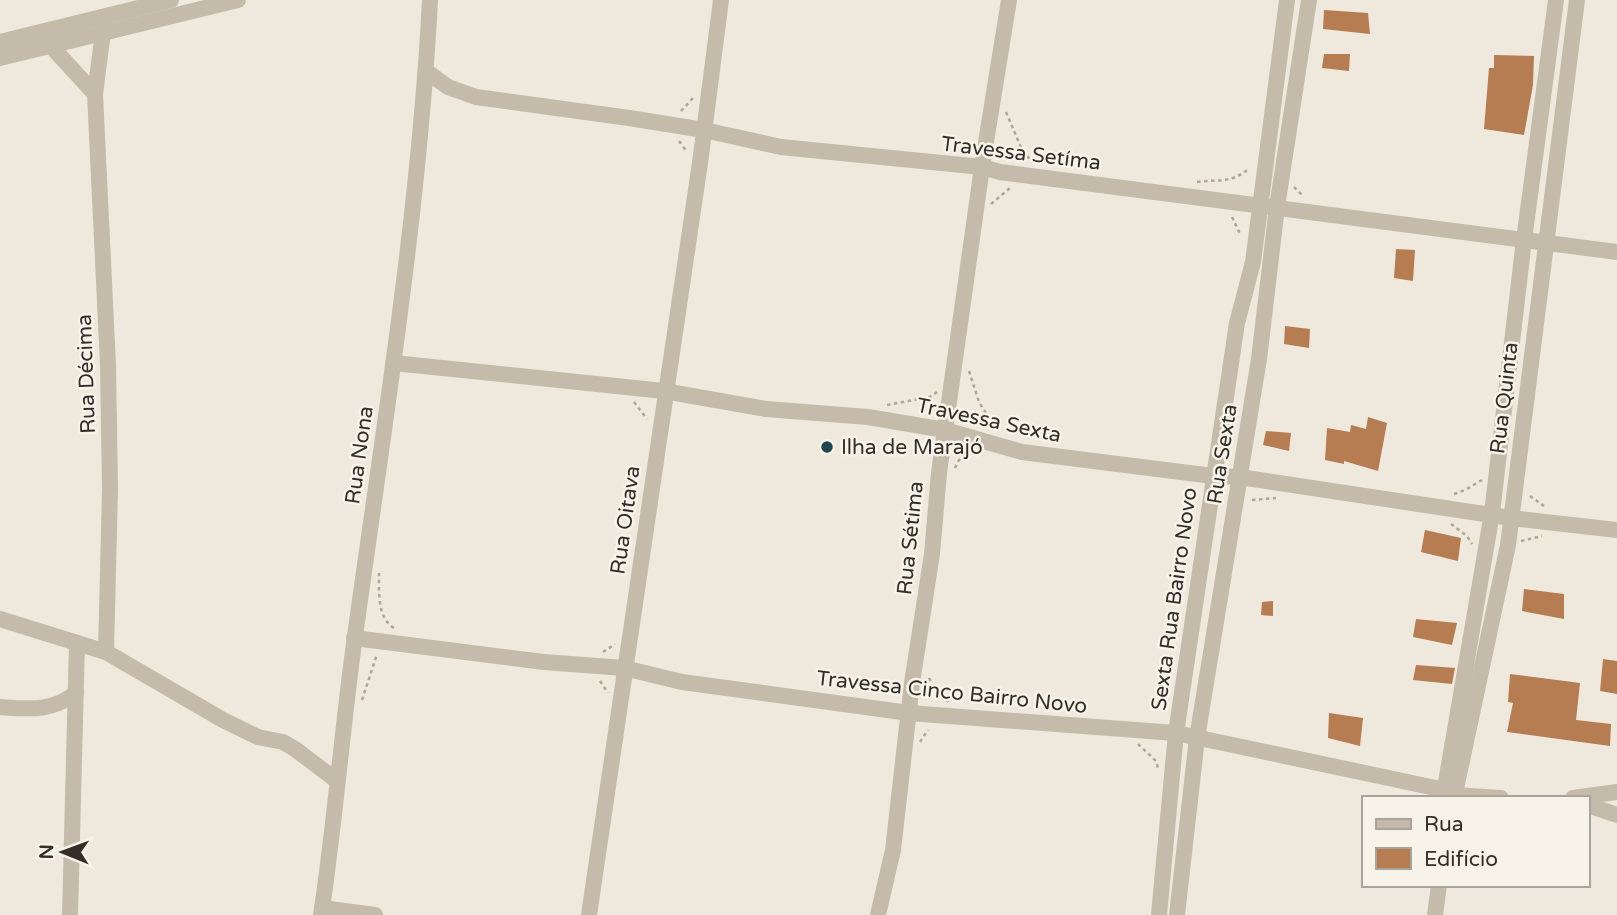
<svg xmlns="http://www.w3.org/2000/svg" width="1617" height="915" viewBox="0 0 1617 915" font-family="'Varela Round',sans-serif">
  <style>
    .building { fill: #b67c52 }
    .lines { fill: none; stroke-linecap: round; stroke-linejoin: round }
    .path { stroke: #b1a594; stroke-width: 2.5; stroke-dasharray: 3.5 3.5; stroke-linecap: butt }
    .street { stroke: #c5bbaa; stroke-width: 16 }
    .poi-dot { fill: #234550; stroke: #f7f3e8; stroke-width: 2.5 }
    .labels { text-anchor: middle; stroke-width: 5; stroke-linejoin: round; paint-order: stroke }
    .street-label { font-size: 21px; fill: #332e28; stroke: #f7f3e8 }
    .poi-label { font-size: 21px; fill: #332e28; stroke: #f7f3e8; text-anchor: start }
  </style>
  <rect width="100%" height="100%" fill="#eee9dc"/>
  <g class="building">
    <polygon points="1324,10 1368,13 1370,34 1323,29"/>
    <polygon points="1324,54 1350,54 1349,71 1322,68"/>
    <polygon points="1494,55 1534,56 1533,85 1524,135 1484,129 1489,68 1494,68"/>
    <polygon points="1396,249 1415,250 1413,281 1394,278"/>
    <polygon points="1285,326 1310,329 1309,348 1284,344"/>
    <polygon points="1368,417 1387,423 1378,471 1344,461 1344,464 1325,460 1327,428 1350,432 1351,425 1366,429"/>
    <polygon points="1266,431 1291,433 1289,451 1263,445"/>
    <polygon points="1425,530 1461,538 1458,561 1421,552"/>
    <polygon points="1524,589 1564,594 1564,619 1522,611"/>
    <polygon points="1273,601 1273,616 1261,615 1262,602"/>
    <polygon points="1416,619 1457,623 1452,645 1413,637"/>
    <polygon points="1603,659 1617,661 1617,694 1600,691"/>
    <polygon points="1416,665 1455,668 1452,684 1413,680"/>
    <polygon points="1510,674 1580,683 1576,720 1611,724 1610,746 1507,732 1513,703 1508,702"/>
    <polygon points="1329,713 1363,718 1360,746 1328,738"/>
  </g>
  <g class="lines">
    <g class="path">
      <polyline points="681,111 693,98"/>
      <polyline points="1006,112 1022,150 1032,162"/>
      <polyline points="679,141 687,152"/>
      <polyline points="958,150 970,143"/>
      <path d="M1197,182c24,-3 33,2 53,-14"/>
      <polyline points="1294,187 1304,197"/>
      <polyline points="991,204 1010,188"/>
      <polyline points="1232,217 1241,236"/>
      <polyline points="969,371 979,402 995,428"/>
      <polyline points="634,402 647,419"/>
      <polyline points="887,405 930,397 937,392"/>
      <polyline points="955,468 959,460 973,452"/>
      <polyline points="1454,494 1465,490 1482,480"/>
      <polyline points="1530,496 1544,506"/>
      <polyline points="1252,500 1276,498"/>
      <polyline points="1451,524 1467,536 1472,544"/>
      <polyline points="1521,541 1542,536"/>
      <path d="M379,573c0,18 -2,45 15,55"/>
      <polyline points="603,652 615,644"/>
      <polyline points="929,678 936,692 949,702"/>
      <polyline points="600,681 608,693"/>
      <polyline points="362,700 377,654"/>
      <polyline points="920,742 928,730"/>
      <polyline points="1138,744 1156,761 1158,768"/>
    </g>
    <g class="street">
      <polyline points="39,33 95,94 108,365 110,489 106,652"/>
      <polyline points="0,42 171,0"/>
      <polyline points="0,58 238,0"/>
      <polyline points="426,71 448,87 476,97 629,118 704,130 781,147 982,167 1000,172 1617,252"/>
      <polyline points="95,94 104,24"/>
      <polyline points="394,363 664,391 766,409 868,417 945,430 1022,452 1213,476 1240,477 1511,518 1617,530"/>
      <polyline points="0,619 106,652 223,720 258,737 283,742 295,749 336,780"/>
      <polyline points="354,638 544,662 624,668 682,682 909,713 1176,733 1445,790 1454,795 1501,798"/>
      <path d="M0,707c30,2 51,5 76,-14"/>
      <polyline points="1444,794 1492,513 1524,240 1556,0"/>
      <polyline points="1454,798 1508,545 1577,0"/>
      <polyline points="1573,798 1617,792"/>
      <polyline points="1587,805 1617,815"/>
      <polyline points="322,908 375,915"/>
      <polyline points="70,915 77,643"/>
      <path d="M321,915c14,-92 21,-186 34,-279 29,-211 64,-423 75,-636"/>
      <polyline points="589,915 700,163 721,0"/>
      <polyline points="878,915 893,850 912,683 932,554 939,473 982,167 1009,0"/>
      <polyline points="1159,915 1176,733 1237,323 1253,262 1287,0"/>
      <polyline points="1177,915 1197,738 1259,359 1277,207 1309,0"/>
      <polyline points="1435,915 1439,885"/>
    </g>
  </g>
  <circle class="poi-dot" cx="827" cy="447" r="7"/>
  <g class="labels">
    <g class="street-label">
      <text transform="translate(1021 153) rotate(7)" y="7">Travessa Setíma</text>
      <text transform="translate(86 374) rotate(-92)" y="7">Rua Décima</text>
      <text transform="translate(1504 398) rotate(-83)" y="7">Rua Quinta</text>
      <text transform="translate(989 420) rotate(12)" y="7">Travessa Sexta</text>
      <text transform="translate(1222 454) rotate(-81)" y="7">Rua Sexta</text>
      <text transform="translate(359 455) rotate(-82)" y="7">Rua Nona</text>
      <text transform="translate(625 520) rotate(-82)" y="7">Rua Oitava</text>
      <text transform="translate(910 538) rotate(-84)" y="7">Rua Sétima</text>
      <text transform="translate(1174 599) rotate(-82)" y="7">Sexta Rua Bairro Novo</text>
      <text transform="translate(952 692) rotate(6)" y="7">Travessa Cinco Bairro Novo</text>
    </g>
    <g class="poi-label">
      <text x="841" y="454">Ilha de Marajó</text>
    </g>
  </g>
  <rect x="1362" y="796" width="228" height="91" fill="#f7f3e8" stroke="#a9a49b" stroke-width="2"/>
  <rect x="1376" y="819" width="35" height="10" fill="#c5bbaa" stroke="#a9a49b" stroke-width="2"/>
  <text x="1424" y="831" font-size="21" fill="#332e28">Rua</text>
  <rect x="1376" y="848" width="35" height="21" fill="#b67c52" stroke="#a9a49b" stroke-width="2"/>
  <text x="1424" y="866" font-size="21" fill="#332e28">Edifício</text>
  <g transform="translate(63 852) rotate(271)" stroke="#f7f3e8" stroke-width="5" paint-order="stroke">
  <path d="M0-5L12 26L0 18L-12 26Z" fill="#332e28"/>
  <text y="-10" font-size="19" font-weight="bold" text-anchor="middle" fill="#332e28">N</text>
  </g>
</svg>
